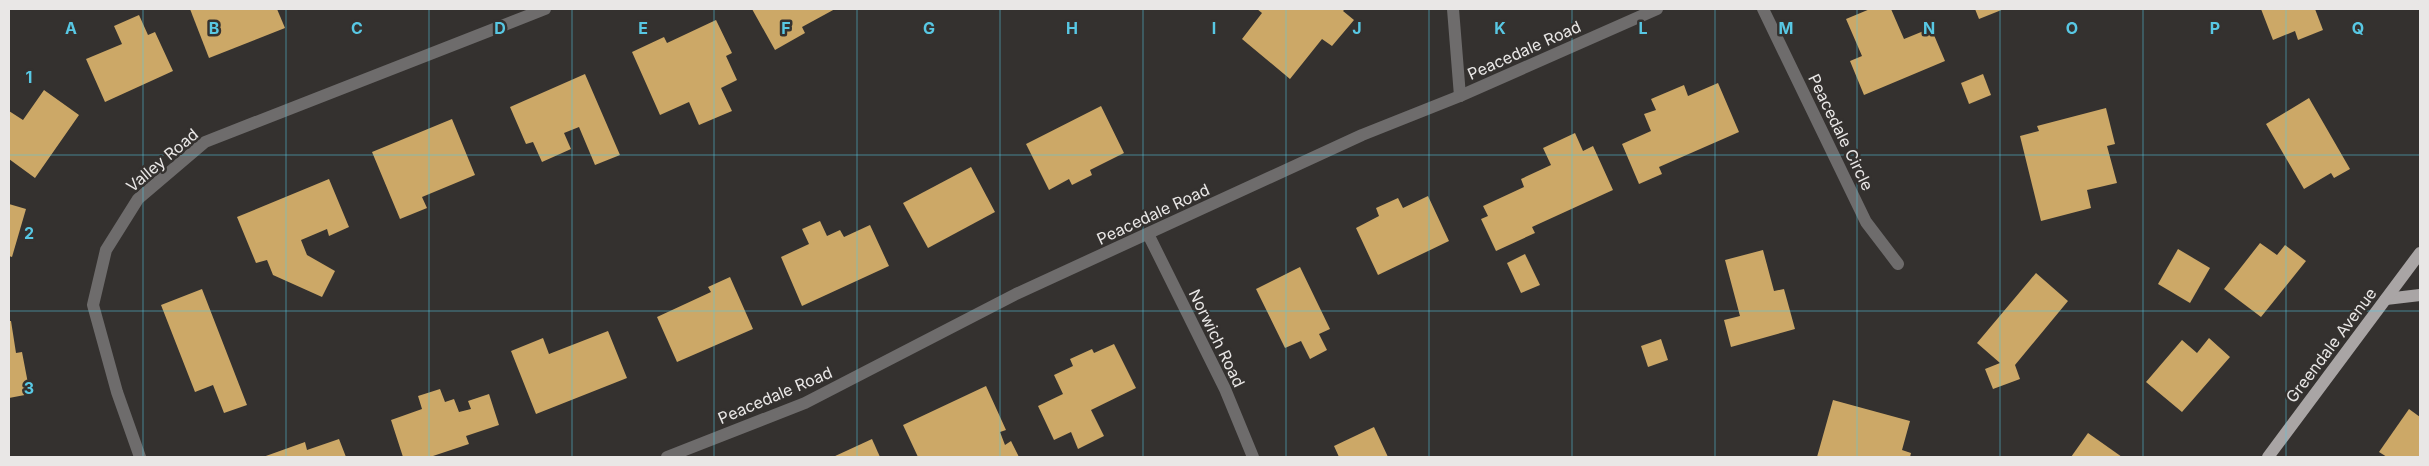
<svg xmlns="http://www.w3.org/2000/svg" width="2429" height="466" viewBox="0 0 2429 466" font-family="Inter,sans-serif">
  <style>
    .building { fill: #cca867 }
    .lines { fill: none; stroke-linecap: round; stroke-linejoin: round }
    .minor { stroke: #6e6c6c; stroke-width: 12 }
    .major { stroke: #a9a5a5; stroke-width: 12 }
    .grid { fill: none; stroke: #58c8e4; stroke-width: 1; stroke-opacity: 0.55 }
    .labels { text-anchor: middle; stroke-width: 5; stroke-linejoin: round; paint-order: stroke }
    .street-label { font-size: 16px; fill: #e9e7e6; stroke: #34312f }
    .grid-label { font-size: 16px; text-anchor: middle; font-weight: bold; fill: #58c8e4; stroke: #34312f; stroke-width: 5; stroke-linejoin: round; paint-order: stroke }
  </style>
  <rect width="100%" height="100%" fill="#34312f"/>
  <g class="building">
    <polygon points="190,9 277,9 285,28 209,58"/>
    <polygon points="752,9 835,9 802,27 805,33 775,50"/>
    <polygon points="1257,9 1345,9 1343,11 1354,20 1332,46 1322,39 1290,79 1242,39 1262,13"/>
    <polygon points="1870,9 1891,9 1904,39 1931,28 1945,61 1864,95 1850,61 1862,56 1846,19"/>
    <polygon points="1975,9 2004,9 1979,19"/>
    <polygon points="2261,9 2315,9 2323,30 2298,40 2295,31 2273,40"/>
    <polygon points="139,15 148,35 155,32 173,71 105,102 86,59 122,44 114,26"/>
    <polygon points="716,20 732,53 726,56 737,80 721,88 732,111 699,125 689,102 660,115 632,52 664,37 667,43"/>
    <polygon points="585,74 620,155 595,165 579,127 564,133 571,149 542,162 533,142 526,144 510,107"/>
    <polygon points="1983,74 1991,95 1969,104 1961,83"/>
    <polygon points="1718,83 1739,132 1659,167 1662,174 1639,184 1622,144 1651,131 1644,114 1656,110 1651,99 1684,85 1688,96"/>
    <polygon points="44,90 79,115 35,178 9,159 9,111 23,120"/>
    <polygon points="2309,98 2350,169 2334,178 2331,173 2304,189 2266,124"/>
    <polygon points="1101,106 1124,153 1090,170 1092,175 1072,185 1069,179 1049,190 1026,144"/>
    <polygon points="2106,108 2115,144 2107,146 2117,183 2087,190 2091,208 2041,221 2020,136 2039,131 2037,126"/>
    <polygon points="452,119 475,175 422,197 427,208 400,219 372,152"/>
    <polygon points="1575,133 1583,151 1593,146 1613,190 1532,227 1535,233 1496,251 1481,219 1488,216 1483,206 1524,187 1521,179 1551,165 1543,148"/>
    <polygon points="971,167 995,212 928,248 903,203"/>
    <polygon points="329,179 349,227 329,236 327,229 301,240 307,255 335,271 322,297 273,275 267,260 256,263 237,217"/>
    <polygon points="1428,196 1449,241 1378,275 1356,228 1379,216 1376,208 1398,198 1403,208"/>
    <polygon points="9,204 26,209 12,257 9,256"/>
    <polygon points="820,221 827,236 840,230 844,237 870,225 889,266 802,306 781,257 809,244 802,229"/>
    <polygon points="2260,243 2277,255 2285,245 2306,261 2261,317 2224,289"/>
    <polygon points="2178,249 2210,268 2190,303 2158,284"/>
    <polygon points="1763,250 1774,291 1784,289 1795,329 1731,347 1724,320 1740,316 1725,260"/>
    <polygon points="1525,254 1540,285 1521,293 1507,263"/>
    <polygon points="1300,267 1330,329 1319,334 1327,350 1310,359 1301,341 1285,348 1256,289"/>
    <polygon points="2036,273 2068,301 2015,365 2020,379 1993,389 1985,369 2000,363 1977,343"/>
    <polygon points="730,277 753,329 677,362 657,317 711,292 708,287"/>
    <polygon points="202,289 247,405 224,413 213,385 195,392 161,305"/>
    <polygon points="9,321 11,321 16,353 22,352 30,394 9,398"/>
    <polygon points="608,331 627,378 536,414 511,351 543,338 549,354"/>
    <polygon points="2209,338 2230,357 2182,412 2146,382 2182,340 2197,353"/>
    <polygon points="1661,339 1668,360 1648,367 1641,346"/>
    <polygon points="1114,344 1136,388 1091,410 1104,436 1078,449 1071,432 1054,440 1038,406 1063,394 1054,375 1073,366 1070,359 1092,349 1094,353"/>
    <polygon points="986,386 1006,430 1000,432 1005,445 1011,441 1019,457 918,457 903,425"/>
    <polygon points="440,389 445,402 454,399 459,412 471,409 468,401 489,394 499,425 466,436 469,444 430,457 403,457 391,420 422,409 418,396"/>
    <polygon points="1833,400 1910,421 1902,450 1911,453 1910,457 1817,457"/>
    <polygon points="2409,409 2420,417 2420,457 2387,457 2379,452"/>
    <polygon points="1374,427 1388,457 1339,457 1334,446"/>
    <polygon points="2088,433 2122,457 2071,457"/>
    <polygon points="339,439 346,457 263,457 305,442 307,450"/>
    <polygon points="872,439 880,457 833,457"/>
  </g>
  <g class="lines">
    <g class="minor">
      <polyline points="1453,9 1460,96"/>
      <polyline points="1763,9 1866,222 1898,264"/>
      <polyline points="1148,234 1225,389 1253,457"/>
      <polyline points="140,457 117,392 93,305 106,250 138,199 205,142 545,9"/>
      <polyline points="667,457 805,403 1016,294 1362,135 1460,96 1657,9"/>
    </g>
    <g class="major">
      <polyline points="2386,299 2420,295"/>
      <polyline points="2268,457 2420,253"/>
    </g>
  </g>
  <path class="grid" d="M143,9v448M286,9v448M429,9v448M572,9v448M714,9v448M857,9v448M1000,9v448M1143,9v448M1286,9v448M1429,9v448M1572,9v448M1715,9v448M1857,9v448M2000,9v448M2143,9v448M2286,9v448M9,155h2411M9,311h2411"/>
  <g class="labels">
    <g class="street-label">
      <text transform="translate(1524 50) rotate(-24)" y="6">Peacedale Road</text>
      <text transform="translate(1841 132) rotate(64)" y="6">Peacedale Circle</text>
      <text transform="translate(162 160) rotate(-40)" y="6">Valley Road</text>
      <text transform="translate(1153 214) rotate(-25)" y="6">Peacedale Road</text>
      <text transform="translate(1217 338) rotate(64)" y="6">Norwich Road</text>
      <text transform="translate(2331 345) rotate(-53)" y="6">Greendale Avenue</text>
      <text transform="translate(775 395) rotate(-23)" y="6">Peacedale Road</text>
    </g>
  </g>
  <g class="grid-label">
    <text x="71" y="34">A</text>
    <text x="214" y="34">B</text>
    <text x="357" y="34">C</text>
    <text x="500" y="34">D</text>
    <text x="643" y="34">E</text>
    <text x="786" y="34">F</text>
    <text x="929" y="34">G</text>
    <text x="1072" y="34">H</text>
    <text x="1214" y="34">I</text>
    <text x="1357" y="34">J</text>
    <text x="1500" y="34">K</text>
    <text x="1643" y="34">L</text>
    <text x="1786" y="34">M</text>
    <text x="1929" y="34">N</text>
    <text x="2072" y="34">O</text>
    <text x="2215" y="34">P</text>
    <text x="2358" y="34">Q</text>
    <text x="29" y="83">1</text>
    <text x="29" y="239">2</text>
    <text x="29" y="394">3</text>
  </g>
  <rect width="2429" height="466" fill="none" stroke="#e9e7e6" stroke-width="20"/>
</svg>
